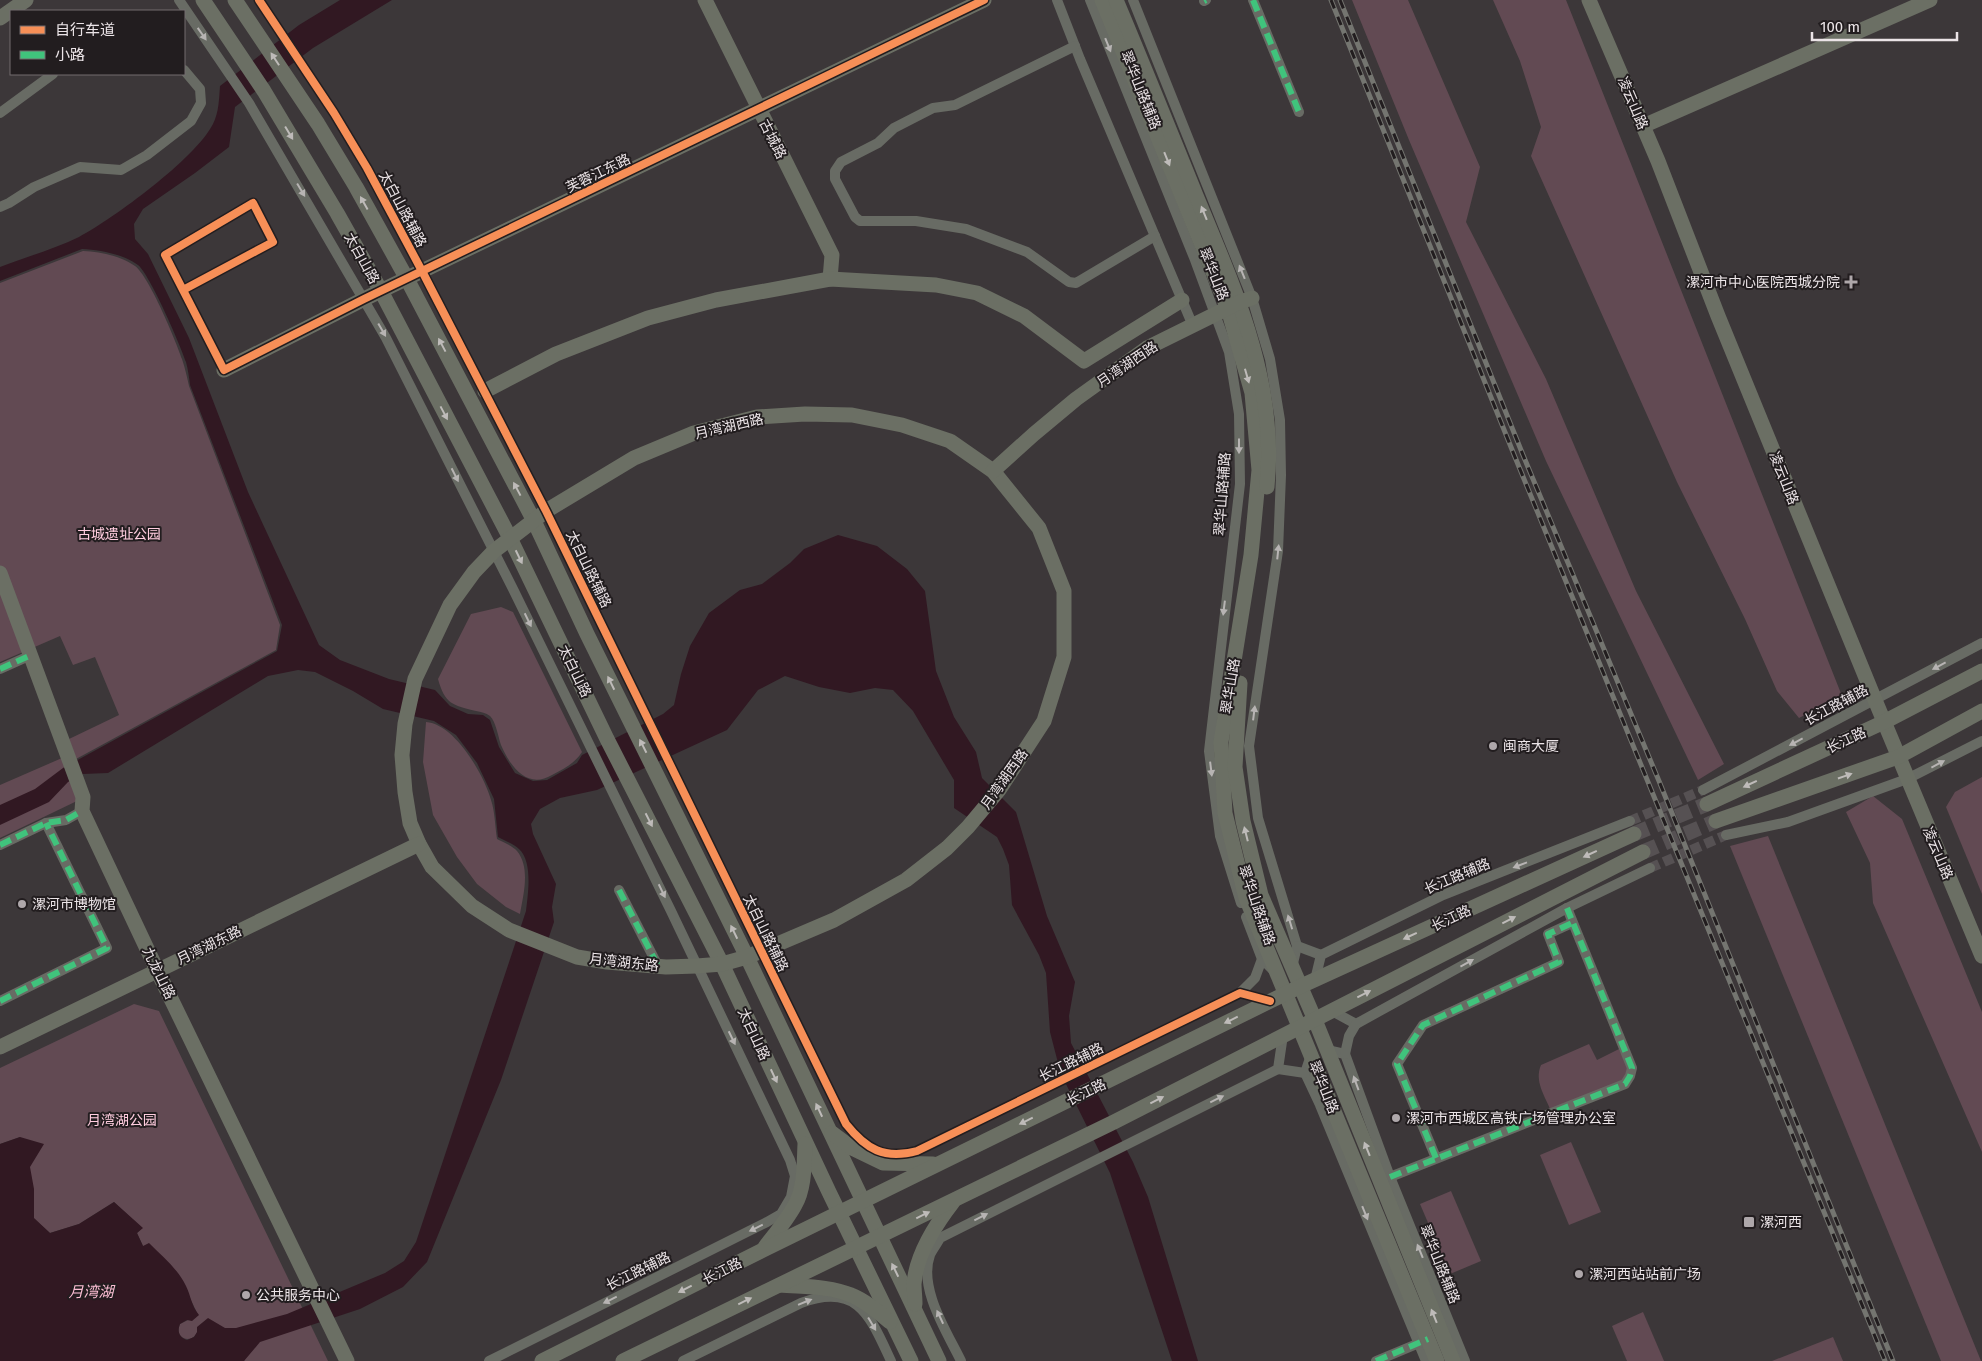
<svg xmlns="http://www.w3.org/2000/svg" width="1982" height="1361" viewBox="0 0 1982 1361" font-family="'Fira Sans','Noto Sans SC',sans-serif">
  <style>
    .green { fill: #624a53 }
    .water { fill: #311822 }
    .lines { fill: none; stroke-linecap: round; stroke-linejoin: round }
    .street-tunnel { stroke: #565153; stroke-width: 10; stroke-dasharray: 10 5; stroke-linecap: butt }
    .secondary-tunnel { stroke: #565153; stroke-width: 15; stroke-dasharray: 15 8; stroke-linecap: butt }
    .street { stroke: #686b64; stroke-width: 10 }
    .secondary { stroke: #6b6f64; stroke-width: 15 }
    .rail-casing { stroke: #747570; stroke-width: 5 }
    .rail { stroke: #221d1f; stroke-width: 3; stroke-dasharray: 9; stroke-linecap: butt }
    .quiet { stroke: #40c37c; stroke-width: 6; stroke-dasharray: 12 6; stroke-linecap: butt }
    .cycleway-casing { stroke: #221d1f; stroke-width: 11 }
    .cycleway { stroke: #f78f57; stroke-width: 8 }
    .oneway { fill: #b7b4b3 }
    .oneway2 { fill: #bebbb9 }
    .poi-dot { fill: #aea7aa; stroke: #221d1f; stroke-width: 2 }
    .labels { text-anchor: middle; stroke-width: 4; stroke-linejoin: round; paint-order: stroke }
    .street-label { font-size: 14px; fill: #ebe4e7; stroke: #221d1f }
    .poi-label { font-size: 14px; fill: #ebe4e7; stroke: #221d1f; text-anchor: start }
    .park-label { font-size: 14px; fill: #ffcddf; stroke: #221d1f }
    .water-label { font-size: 15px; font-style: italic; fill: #fabdd3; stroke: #221d1f }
  </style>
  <rect width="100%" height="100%" fill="#3c3739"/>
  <g class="green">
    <polygon points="1352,0 1408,0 1480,167 1466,222 1546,379 1636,591 1724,764 1698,780 1546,461 1409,140"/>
    <polygon points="1493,0 1566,0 1842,696 1799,718 1777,691 1745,619 1677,482 1531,156 1541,127 1520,61"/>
    <path d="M83,251c18,1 38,5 52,15 14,10 41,75 47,93 3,9 5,18 7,27l91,239 -4,25 -200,109 -7,-20 50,-24 -24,-58 -22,8 -13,-29 -60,26v-379z"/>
    <path d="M501,607l12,5 69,140c-8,12 -17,16 -30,23 -25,15 -42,-9 -51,-30 -3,-9 -5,-23 -11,-29 -4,-3 -9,-4 -14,-5 -24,-6 -31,-7 -38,-32l33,-65z"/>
    <path d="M426,722c29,2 58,53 65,78 4,12 4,26 6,39 6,3 16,7 20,12 14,17 6,45 3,63l-14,-7 -29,-23 -20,-27 -24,-42 -10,-53z"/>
    <polygon points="62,758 79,800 0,838 0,785"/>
    <polygon points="1982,777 1982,894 1946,807 1955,792"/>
    <polygon points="1873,796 1902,819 1982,1012 1982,1152 1873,903 1870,863 1846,812"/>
    <polygon points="1768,836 1981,1361 1941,1361 1730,846"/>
    <path d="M134,1004l25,7 169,350h-84l2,-4 -48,-27c-4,15 -25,10 -18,-6l18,-9 -9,-19 -46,-50 -6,-13 5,-5 -28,-26 -35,22 -29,9 -17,-15c1,-34 -2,-49 -13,-81l-20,7v-76z"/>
    <path d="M1589,1044l8,16 22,-11 9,19 -4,13 -73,30c-6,-15 -17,-30 -10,-46z"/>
    <polygon points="1571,1142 1601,1212 1569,1225 1540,1155"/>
    <polygon points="1451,1191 1481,1261 1450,1274 1420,1204"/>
    <polygon points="1643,1312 1664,1361 1627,1361 1612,1326"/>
    <polygon points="1833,1337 1843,1361 1772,1361"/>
  </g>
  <path class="water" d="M340,0h52l-79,48 -78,59 -6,40 -34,26 -52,36 -9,15 1,15 13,15 41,84 59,154 71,153 21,15 49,19 46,11 15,16 18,8 15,1 7,5 9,27 16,26 18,8 14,-1 30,-17 5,-8 81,-41 11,-9 7,-31 9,-28 19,-33 31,-23 22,-6 28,-21 14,-14 34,-14 39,11 30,23 18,22 11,80 18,46 22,35 6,26 34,34 31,104 28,66 -6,34 2,27 62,119 15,35 50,164h-26l-62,-188 -45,-91 -8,-23 -7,-27 -4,-59 -7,-18 -27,-50 -3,-40 -6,-16 -6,-12 -43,-29v-28l-41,-69 -20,-21 -18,-2 -25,5 -31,-6 -34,-11 -27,14 -31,40 -130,60 -37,8 -20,11 -9,15 2,10 23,50 -4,23 2,15 -53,158 -74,182 -24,25 -43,22 -100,33 -16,19h-244v-217l20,-7 24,7 -14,23 4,22v29l16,15 29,-9 35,-22 29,26 -6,5 6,13 6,-3c13,13 29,26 37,43 5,10 5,19 13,29l-7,6 -5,-1 -7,4c-3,8 -1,13 7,16l7,-3 3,-5v-5l11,-9 17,10h11l51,-14 98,-41 19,-12 12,-19 110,-331c2,-17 7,-49 -7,-62 -5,-5 -14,-8 -21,-12l-4,-38 -17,-36 -21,-28 -22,-14 -51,-12 -30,-18 -38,-19 -17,-2 -30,6 -160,97 -25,1 -15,8 -19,20 -49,23v-20l35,-16 28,-21 214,-117 5,-26 -92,-240c-1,-8 -2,-16 -4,-23 -6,-18 -36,-87 -48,-97 -15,-11 -38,-15 -56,-16l-82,32v-14c25,-10 55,-18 79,-30 35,-19 116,-78 134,-113 6,-12 6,-25 7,-38l79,-61z"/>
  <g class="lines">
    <g class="street-tunnel">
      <polyline points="1630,821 1703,790"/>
      <polyline points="1650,868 1726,835"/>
    </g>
    <g class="secondary-tunnel">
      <polyline points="1634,834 1707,804"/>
      <polyline points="1643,852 1716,821"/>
    </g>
    <g class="street">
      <polyline points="179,0 249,103 386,338 513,589 671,911 790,1160 795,1176 791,1197 781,1214 767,1222 489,1361"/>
      <path d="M259,0l75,113 33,55 55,103 124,240 300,613c20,25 38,36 71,27l323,-158 30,8"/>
      <polyline points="1057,0 1080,59 1193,326"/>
      <polyline points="1090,0 1195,260 1229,352 1239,414 1240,484 1209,751 1220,836 1241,903"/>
      <polyline points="1133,0 1252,298 1270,359 1280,420 1281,475 1278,551 1249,746 1258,818 1297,946 1292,968"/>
      <polyline points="1253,0 1299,112"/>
      <polyline points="1204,1 1206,0"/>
      <polyline points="1075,46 955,105 933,108 894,128 878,143 841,162 835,171 835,179 855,217 860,221 916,221 966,229 1027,252 1069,282 1076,283 1155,236"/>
      <polyline points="0,113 53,74"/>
      <polyline points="0,207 9,203 34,187 80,167 121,170 147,155 191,121 201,103 200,89 184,70"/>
      <polyline points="183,290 273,242 253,203 165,255 224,370"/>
      <polyline points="0,669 29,656"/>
      <polyline points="1703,790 1982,643"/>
      <polyline points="1726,835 1788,822 1907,779 1982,741"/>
      <polyline points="0,845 46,823 66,820 82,811"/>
      <polyline points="619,890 658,966"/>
      <polyline points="1246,917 1262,959 1273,970"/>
      <polyline points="1297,946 1321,955"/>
      <polyline points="1315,980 1321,955 1443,895 1630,821"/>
      <polyline points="1240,993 1255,978 1262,959"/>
      <polyline points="0,1001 107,948 46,823"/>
      <polyline points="1332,1011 1356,1024 1567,908 1650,868"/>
      <polyline points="1327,1050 1345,1054 1390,1177 1465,1361"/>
      <polyline points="1345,1054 1349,1036 1356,1024"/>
      <polyline points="1311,1055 1305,1073 1320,1105 1426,1361"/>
      <polyline points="1278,1069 1305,1073"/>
      <polyline points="1436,1158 1397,1064 1423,1025 1559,962 1548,934 1572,923"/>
      <polyline points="1390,1177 1625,1084 1630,1076 1632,1068 1567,908"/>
      <path d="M683,1361l118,-58c57,-21 69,13 90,58"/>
      <path d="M961,1361c-14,-29 -43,-73 -31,-106 2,-5 7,-11 10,-17l338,-169 5,-34"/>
      <polyline points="1376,1361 1424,1341"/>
    </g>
    <g class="secondary">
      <polyline points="203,0 264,91 337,213 381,291 510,538 607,739 722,964 829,1192 911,1361"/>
      <polyline points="235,0 318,124 356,187 407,279 534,521 587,634 747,957 939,1361"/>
      <polyline points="705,0 832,255 830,279"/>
      <polyline points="1102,0 1228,309 1252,393 1259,470 1251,555 1221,742 1225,813 1246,898 1437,1361"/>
      <path d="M1116,0c27,64 53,129 79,193 39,94 83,190 72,294"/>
      <polyline points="1589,0 1658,161 1718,316 1875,700 1982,956"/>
      <polyline points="0,18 26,0"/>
      <polyline points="1643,126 1930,0"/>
      <polyline points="224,370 364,299 984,0"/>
      <polyline points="485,391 556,354 648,318 716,300 830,279 936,285 977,293 1024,316 1084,361 1182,300"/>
      <polygon points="805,414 852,415 902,425 950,441 993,471 1039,528 1064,591 1064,657 1044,721 999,790 968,827 947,848 906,880 834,920 747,957 722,964 697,966 666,967 607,962 577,957 509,930 472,906 432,867 419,844 410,823 405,792 402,755 405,724 415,679 450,605 474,572 494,551 546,511 634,458 694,433 757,417"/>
      <polyline points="993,471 1034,434 1076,399 1147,348 1240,302 1252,298"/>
      <polyline points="0,573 83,797 82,811 157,970 347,1361"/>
      <polyline points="1240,683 1235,767 1243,821 1261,895 1315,1020 1453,1361"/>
      <polyline points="1707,804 1884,722 1982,671"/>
      <polyline points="1716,821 1898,757 1982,711"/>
      <polyline points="0,1047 419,844"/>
      <polyline points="832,1133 852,1148 883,1163 933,1164"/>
      <path d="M765,1247c10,-13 22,-27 30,-42 10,-17 9,-42 10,-61"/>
      <path d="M780,1285c23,2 50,1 71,10 15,6 27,17 39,27"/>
      <path d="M915,1304c0,-7 -1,-14 -1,-20 2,-29 22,-60 39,-82"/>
      <polyline points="542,1361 763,1250 1299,987 1634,834"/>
      <polyline points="623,1361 1114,1122 1643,852"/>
    </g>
    <defs>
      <g id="rail">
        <polyline points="1331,0 1515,457 1885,1361"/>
        <polyline points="1340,0 1523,455 1659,781 1893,1361"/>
      </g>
    </defs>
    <use href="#rail" class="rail-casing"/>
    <use href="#rail" class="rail"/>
    <g class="quiet">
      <polyline points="1253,0 1299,112"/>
      <polyline points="1204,1 1206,0"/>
      <polyline points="0,669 29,656"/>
      <polyline points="0,845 46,823 66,820 82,811"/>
      <polyline points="619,890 658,966"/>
      <polyline points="0,1001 107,948 46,823"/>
      <polyline points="1436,1158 1397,1064 1423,1025 1559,962 1548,934 1572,923"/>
      <polyline points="1390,1177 1625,1084 1630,1076 1632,1068 1567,908"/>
      <polyline points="1376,1361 1428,1339"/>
    </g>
    <defs>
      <g id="cycleway">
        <path d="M259,0l75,113 33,55 55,103 124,240 300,613c20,25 38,36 71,27l323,-158 30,8"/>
        <polyline points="183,290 273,242 253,203 165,255 224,370 364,299 984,0"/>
      </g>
    </defs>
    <use href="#cycleway" class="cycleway-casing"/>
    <use href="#cycleway" class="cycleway"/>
  </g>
  <defs><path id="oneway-solid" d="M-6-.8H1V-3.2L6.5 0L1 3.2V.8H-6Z" transform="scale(1.25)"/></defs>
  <g class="oneway">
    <use href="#oneway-solid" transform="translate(202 34) rotate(55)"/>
    <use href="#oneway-solid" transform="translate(1108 45) rotate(68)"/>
    <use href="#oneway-solid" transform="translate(301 190) rotate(59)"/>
    <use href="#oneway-solid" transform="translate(1242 272) rotate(-112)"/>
    <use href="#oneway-solid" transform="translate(382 330) rotate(60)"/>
    <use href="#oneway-solid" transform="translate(1239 446) rotate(90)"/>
    <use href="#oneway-solid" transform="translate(455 475) rotate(63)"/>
    <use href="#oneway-solid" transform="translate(1278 552) rotate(-84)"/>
    <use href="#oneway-solid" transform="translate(1224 608) rotate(97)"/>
    <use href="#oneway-solid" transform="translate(528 620) rotate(64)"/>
    <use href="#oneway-solid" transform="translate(1939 666) rotate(152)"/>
    <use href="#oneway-solid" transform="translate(1254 713) rotate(-83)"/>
    <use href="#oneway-solid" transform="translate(1796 742) rotate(152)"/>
    <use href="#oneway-solid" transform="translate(1938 764) rotate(-28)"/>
    <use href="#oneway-solid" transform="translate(1211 769) rotate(83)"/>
    <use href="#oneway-solid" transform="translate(1520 865) rotate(159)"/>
    <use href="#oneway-solid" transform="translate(662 891) rotate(64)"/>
    <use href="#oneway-solid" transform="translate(1290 922) rotate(-107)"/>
    <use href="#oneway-solid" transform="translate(1467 963) rotate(-29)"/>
    <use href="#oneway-solid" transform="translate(732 1038) rotate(64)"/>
    <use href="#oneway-solid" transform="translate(1356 1083) rotate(-110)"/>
    <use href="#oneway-solid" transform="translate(1217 1099) rotate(-26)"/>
    <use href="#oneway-solid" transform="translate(1365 1213) rotate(68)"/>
    <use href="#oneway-solid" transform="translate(981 1217) rotate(-27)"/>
    <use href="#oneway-solid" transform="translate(756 1228) rotate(154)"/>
    <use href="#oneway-solid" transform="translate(1420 1251) rotate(-112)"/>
    <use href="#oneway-solid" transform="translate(610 1300) rotate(154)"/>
    <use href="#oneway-solid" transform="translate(805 1302) rotate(-22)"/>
    <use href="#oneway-solid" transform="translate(940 1317) rotate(-115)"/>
    <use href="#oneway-solid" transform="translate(872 1324) rotate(59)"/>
  </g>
  <g class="oneway2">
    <use href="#oneway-solid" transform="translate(275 59) rotate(-123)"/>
    <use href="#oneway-solid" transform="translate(289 133) rotate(59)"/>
    <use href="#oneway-solid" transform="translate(1167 159) rotate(68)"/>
    <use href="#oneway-solid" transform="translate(364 203) rotate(-119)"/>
    <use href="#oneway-solid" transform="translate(1204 213) rotate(-112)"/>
    <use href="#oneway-solid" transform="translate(442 345) rotate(-118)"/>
    <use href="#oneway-solid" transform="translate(1247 376) rotate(74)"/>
    <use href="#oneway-solid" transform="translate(444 413) rotate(62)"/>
    <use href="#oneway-solid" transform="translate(517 489) rotate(-118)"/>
    <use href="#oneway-solid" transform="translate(519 557) rotate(64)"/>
    <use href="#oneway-solid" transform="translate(611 683) rotate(-116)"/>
    <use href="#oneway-solid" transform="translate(643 746) rotate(-117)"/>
    <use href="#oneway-solid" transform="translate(1845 776) rotate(-19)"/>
    <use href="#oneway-solid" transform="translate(1750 784) rotate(155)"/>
    <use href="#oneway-solid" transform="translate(649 820) rotate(63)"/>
    <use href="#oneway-solid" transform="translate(1246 834) rotate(-104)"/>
    <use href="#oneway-solid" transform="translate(1590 854) rotate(155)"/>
    <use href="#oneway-solid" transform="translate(1509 920) rotate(-27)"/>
    <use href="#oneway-solid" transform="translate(734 932) rotate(-116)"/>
    <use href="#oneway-solid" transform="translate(1410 936) rotate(155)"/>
    <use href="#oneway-solid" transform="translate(1364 994) rotate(-27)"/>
    <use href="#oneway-solid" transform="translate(1231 1020) rotate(154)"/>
    <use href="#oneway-solid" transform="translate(774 1076) rotate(65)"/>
    <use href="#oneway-solid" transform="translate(1157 1100) rotate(-27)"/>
    <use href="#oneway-solid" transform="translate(819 1110) rotate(-115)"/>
    <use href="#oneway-solid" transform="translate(1026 1121) rotate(154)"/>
    <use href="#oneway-solid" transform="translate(1367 1149) rotate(-112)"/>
    <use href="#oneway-solid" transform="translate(923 1215) rotate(-26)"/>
    <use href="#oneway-solid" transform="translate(895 1270) rotate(-116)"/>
    <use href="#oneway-solid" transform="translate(685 1289) rotate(153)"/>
    <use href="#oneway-solid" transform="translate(745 1301) rotate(-26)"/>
    <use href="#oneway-solid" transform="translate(1434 1316) rotate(-112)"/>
  </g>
  <g class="poi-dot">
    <path d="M1848.5 274.5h5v5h5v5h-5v5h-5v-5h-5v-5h5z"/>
    <circle cx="1493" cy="746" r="5"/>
    <circle cx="22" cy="904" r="5"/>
    <circle cx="1396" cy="1118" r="5"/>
    <rect x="1743" y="1216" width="12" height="12" rx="2.5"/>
    <circle cx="1579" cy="1274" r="5"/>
    <circle cx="246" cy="1295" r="5"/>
  </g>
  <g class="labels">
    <g class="street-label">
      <text transform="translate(1141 90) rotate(68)" y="5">翠华山路辅路</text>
      <text transform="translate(1633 103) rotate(67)" y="5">凌云山路</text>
      <text transform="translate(773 139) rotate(63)" y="5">古城路</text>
      <text transform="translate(598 173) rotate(-26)" y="5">芙蓉江东路</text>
      <text transform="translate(403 209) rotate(62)" y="5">太白山路辅路</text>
      <text transform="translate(362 258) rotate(61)" y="5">太白山路</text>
      <text transform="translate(1214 274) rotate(68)" y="5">翠华山路</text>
      <text transform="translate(1127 364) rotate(-34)" y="5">月湾湖西路</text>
      <text transform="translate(729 426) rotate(-13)" y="5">月湾湖西路</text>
      <text transform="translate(1784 478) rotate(68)" y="5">凌云山路</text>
      <text transform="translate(1222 494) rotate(-86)" y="5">翠华山路辅路</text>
      <text transform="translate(589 569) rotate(64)" y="5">太白山路辅路</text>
      <text transform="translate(575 671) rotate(64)" y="5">太白山路</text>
      <text transform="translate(1230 686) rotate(-81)" y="5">翠华山路</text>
      <text transform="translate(1836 705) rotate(-28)" y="5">长江路辅路</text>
      <text transform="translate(1846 740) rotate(-25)" y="5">长江路</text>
      <text transform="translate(1004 779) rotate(-55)" y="5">月湾湖西路</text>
      <text transform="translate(1938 853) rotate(67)" y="5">凌云山路</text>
      <text transform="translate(1457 876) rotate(-23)" y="5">长江路辅路</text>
      <text transform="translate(1257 905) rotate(71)" y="5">翠华山路辅路</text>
      <text transform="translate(1451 918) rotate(-25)" y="5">长江路</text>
      <text transform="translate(766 933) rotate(64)" y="5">太白山路辅路</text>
      <text transform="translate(209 945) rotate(-26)" y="5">月湾湖东路</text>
      <text transform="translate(624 962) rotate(6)" y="5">月湾湖东路</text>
      <text transform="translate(159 973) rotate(64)" y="5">九龙山路</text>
      <text transform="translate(754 1034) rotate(65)" y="5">太白山路</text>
      <text transform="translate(1071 1062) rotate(-26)" y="5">长江路辅路</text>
      <text transform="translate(1324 1087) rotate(68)" y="5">翠华山路</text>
      <text transform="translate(1086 1092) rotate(-26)" y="5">长江路</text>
      <text transform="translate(1440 1264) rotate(68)" y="5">翠华山路辅路</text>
      <text transform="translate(638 1271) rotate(-26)" y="5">长江路辅路</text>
      <text transform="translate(722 1271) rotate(-27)" y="5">长江路</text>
    </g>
    <g class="poi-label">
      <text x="1840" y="287" text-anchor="end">漯河市中心医院西城分院</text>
      <text x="1503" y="751">闽商大厦</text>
      <text x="32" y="909">漯河市博物馆</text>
      <text x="1406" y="1123">漯河市西城区高铁广场管理办公室</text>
      <text x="1760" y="1227">漯河西</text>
      <text x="1589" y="1279">漯河西站站前广场</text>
      <text x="256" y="1300">公共服务中心</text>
    </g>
    <g class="park-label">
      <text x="119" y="539">古城遗址公园</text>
      <text x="122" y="1125">月湾湖公园</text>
    </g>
    <g class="water-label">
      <text x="91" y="1297">月湾湖</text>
    </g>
  </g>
  <rect x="10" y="10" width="175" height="65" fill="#221d1f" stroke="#726d6f"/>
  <rect x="20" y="26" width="25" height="8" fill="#f78f57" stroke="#726d6f"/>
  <text x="55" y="35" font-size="15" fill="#ebe4e7">自行车道</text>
  <rect x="20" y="51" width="25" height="8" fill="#40c37c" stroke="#726d6f"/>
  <text x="55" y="60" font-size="15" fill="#ebe4e7">小路</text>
  <path d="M1812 32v8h145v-8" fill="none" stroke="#ebe4e7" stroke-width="2.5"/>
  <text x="1820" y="32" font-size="15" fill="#ebe4e7" stroke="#221d1f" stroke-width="4" paint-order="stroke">100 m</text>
</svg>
